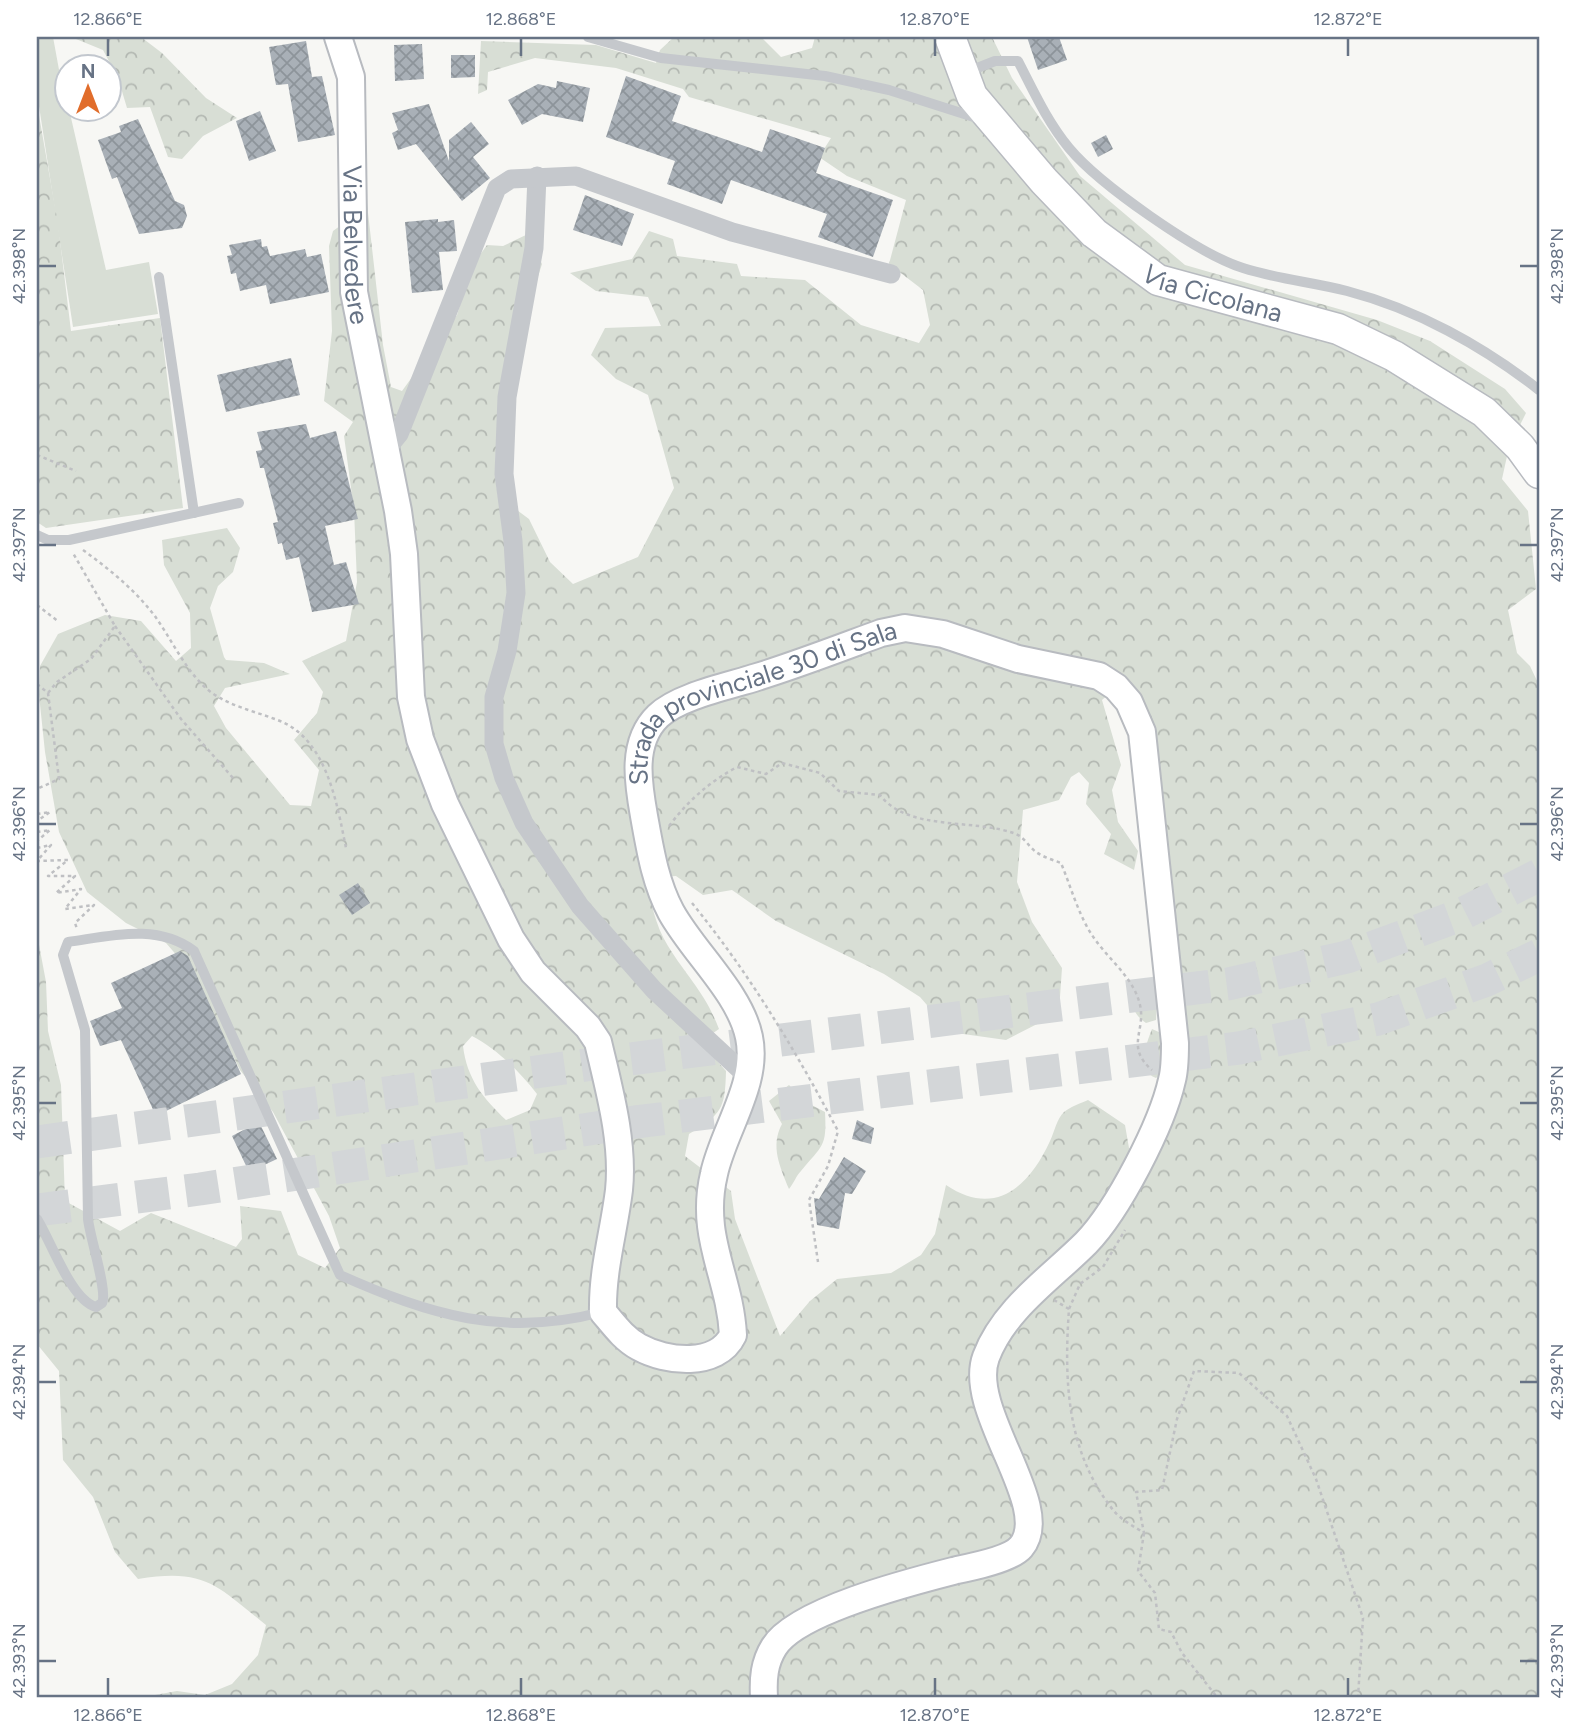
<svg xmlns="http://www.w3.org/2000/svg" width="1576" height="1734" viewBox="0 0 1576 1734" font-family="Figtree,sans-serif">
  <style>
    .green { fill: #d8ded5 }
    .forest { fill: url(#forest-crowns); fill-rule: evenodd }
    .building { fill: url(#building-cross-hatch) }
    .lines { fill: none; stroke-linecap: round; stroke-linejoin: round }
    .highway-tunnel { stroke: #d3d6d8; stroke-width: 33; stroke-dasharray: 33 17; stroke-linecap: butt }
    .secondary-casing { stroke: #b8bbc0; stroke-width: 30 }
    .primary-casing { stroke: #b8bbc0; stroke-width: 33 }
    .path { stroke: #bfc0c3; stroke-width: 2.5; stroke-dasharray: 3.5 3.5; stroke-linecap: butt }
    .lane { stroke: #c5c8cc; stroke-width: 10 }
    .street { stroke: #c5c8cc; stroke-width: 19 }
    .secondary { stroke: #fff; stroke-width: 26 }
    .primary { stroke: #fff; stroke-width: 30 }
    .ticks { fill: none; stroke: #677385; stroke-width: 2.5 }
    .labels { text-anchor: middle; stroke-width: 7; stroke-linejoin: round; paint-order: stroke }
    .street-label { font-size: 26px; fill: #677385; stroke: #fff }
    .neatline { fill: none; stroke: #677385; stroke-width: 2.5 }
    .ticks-label { font-size: 18px; text-anchor: middle; fill: #677385 }
  </style>
  <defs>
    <pattern id="forest-crowns" width="20" height="18" patternUnits="userSpaceOnUse" patternTransform="scale(1.75)"><rect width="20" height="18" fill="#d8ded5"/><path d="M2 6a3 3 0 1 1 6 0M12 15a3 3 0 1 1 6 0" fill="none" stroke="#b3b8b2"/></pattern>
    <pattern id="building-cross-hatch" width="8" height="8" patternUnits="userSpaceOnUse" patternTransform="scale(1.75)"><rect width="8" height="8" fill="#a9b0b7"/><path d="M0 0l8 8M0 8l8-8" fill="none" stroke="#8d949a"/></pattern>
  </defs>
  <rect width="100%" height="100%" fill="#f7f7f4"/>
  <polygon class="green" points="37,37 53,37 66,108 69,109 106,270 149,262 158,314 73,327 37,93"/>
  <g class="forest">
    <polygon points="71,37 141,37 162,53 206,98 237,118 203,136 182,159 168,157 150,107 127,108 118,78 103,50"/>
    <path d="M674,37h87l20,20 31,-9 3,-11h177l20,41 68,98 105,89 192,55 53,21 75,48 21,24 -17,34 -7,32 26,32 8,78 -28,21 9,43 13,13 9,19v1012h-1395l33,-6 28,4 27,-11 26,-29 8,-30c-50,-40 -61,-57 -128,-46l-23,-27 -22,-55 -30,-37 -4,-89 -22,-27v-410l9,48 2,49 13,54 4,116 55,30 31,-18 85,34 6,-8 -2,-33 41,5 17,44 27,13 15,-20 -11,-32 -56,-104 -33,-42 -48,-97 -26,-30 -40,-20 -39,-31 -28,-60 -14,-80 -6,-57 1,-29 18,-32 47,-19 36,6 35,40 15,-13 -1,-35 -26,-48 -2,-25 65,-12 13,20 -7,24 -15,14 -8,22 14,49 2,3 38,3 26,11 -65,14 -11,18 12,22 64,77 21,1 8,-36 -25,-30 23,-27 6,-21 -21,-31 44,-20 11,-59 -3,-72 -10,-74 9,-14 -29,-21 8,-70 -3,-85 4,-15 22,-16 11,-20 17,150 8,42 11,4 55,-76 15,-49 15,-21 16,1 25,-12 14,30c-21,65 -56,164 -44,232l31,23 21,43 23,22 65,-27 36,-69 -26,-93 -32,-16 -25,-24 14,-27 56,-2 -13,-29 -52,-6 -26,-18 62,-14 17,-28 24,8 4,17 60,8 4,12 64,4 56,45 58,18 11,-18 -7,-35 -34,-26 17,-64 -59,-24 -28,-19 12,-19 -142,-41 -6,-8 -67,-21 -81,-10 -47,14 -1,18 -9,4 3,-53 115,4 60,18 4,-13zM1120,684l13,1 14,25 10,38 9,102 6,235 -25,67 -18,-4 -4,-23 -37,-25c-7,3 -18,7 -24,12 -7,6 -10,21 -14,29 -21,46 -55,77 -104,44l-11,49 -14,21 -30,18 -54,6 -27,22 -30,35 -45,-117 -4,-28 -46,-35 4,-22c33,-20 36,-25 37,-63l-26,-29 19,-13c-14,-37 -32,-52 -51,-83 -13,-21 -17,-44 -22,-68l30,-2 27,19 29,-5 44,31 108,53 36,23 20,23 16,13 50,7 39,-20 15,-23 2,-29 -30,-46 -15,-40 6,-72 36,-10 12,-23 8,-5 10,11 -3,21 25,30 -7,20 30,16 4,-19 -20,-29 -6,-32 9,-25 -19,-65zM472,1036c25,13 47,35 65,58l-7,16 -24,10c-23,-22 -39,-41 -43,-74z"/>
    <polygon points="37,104 58,224 71,331 160,318 183,508 46,528 37,522"/>
    <path d="M1139,981l14,6 4,12 -1,21 -10,3c-17,-11 -16,-26 -7,-42z"/>
    <path d="M1152,1029l9,4v41l-5,4c-20,-7 -10,-34 -4,-49z"/>
    <path d="M789,1085l15,16 21,11c2,36 -3,33 -24,59 -5,5 -7,12 -12,18 -9,-22 -19,-43 -7,-65l-13,-23z"/>
  </g>
  <g class="building">
    <polygon points="1027,37 1059,37 1067,60 1038,70"/>
    <polygon points="306,41 312,77 322,76 335,135 298,142 288,84 276,85 269,47"/>
    <polygon points="422,44 424,79 395,81 394,45"/>
    <polygon points="451,55 475,55 475,77 451,78"/>
    <polygon points="626,76 681,96 672,121 762,152 770,129 825,148 816,173 893,200 873,257 818,237 827,214 731,180 722,204 667,184 675,161 606,137"/>
    <polygon points="557,81 590,88 583,122 542,114 522,125 508,100 538,84 556,88"/>
    <polygon points="429,104 449,161 449,140 471,122 489,144 473,157 490,178 462,201 416,144 398,150 392,133 398,130 392,113"/>
    <polygon points="260,111 276,151 249,161 236,121"/>
    <polygon points="138,119 175,201 184,205 187,216 182,228 139,234 117,177 112,179 98,140 121,132 119,126"/>
    <polygon points="1106,135 1113,149 1098,157 1091,143"/>
    <polygon points="585,195 634,214 622,246 573,230"/>
    <polygon points="438,219 438,222 454,220 457,251 439,252 443,290 412,293 405,222"/>
    <polygon points="261,239 262,247 267,246 270,256 305,249 307,257 321,254 329,292 270,304 266,285 240,291 236,273 231,274 227,256 232,255 229,245"/>
    <polygon points="291,358 300,395 226,412 217,375"/>
    <polygon points="306,424 310,438 336,431 358,519 325,526 334,565 346,562 359,604 312,612 299,557 286,560 282,543 278,544 273,523 278,522 264,468 260,468 256,451 262,450 257,432"/>
    <polygon points="358,883 370,903 352,915 339,895"/>
    <polygon points="180,951 188,956 241,1074 156,1116 121,1040 100,1046 90,1021 122,1008 111,983"/>
    <polygon points="857,1120 874,1128 871,1144 852,1139"/>
    <polygon points="259,1122 277,1159 249,1172 232,1136"/>
    <polygon points="844,1157 866,1171 852,1194 845,1193 839,1229 817,1225 814,1198 819,1199"/>
  </g>
  <g class="lines">
    <g class="highway-tunnel">
      <polyline points="37,1142 614,1061 1228,984 1347,957 1458,916 1539,875"/>
      <polyline points="37,1210 200,1189 635,1122 1239,1048 1378,1019 1487,980 1539,955"/>
    </g>
    <defs>
      <g id="secondary">
        <path id="s1" d="M338,37l13,40 3,215 44,219 6,43 7,143 9,42 25,65 66,135 22,33 55,55 10,15c11,47 26,100 21,148 -5,41 -17,80 -16,122 11,13 21,27 36,35 27,15 78,21 94,-12 -3,-59 -34,-98 -19,-161 9,-43 45,-91 35,-137 -9,-44 -56,-85 -78,-125 -16,-30 -21,-63 -27,-96 -6,-33 -13,-74 14,-100 21,-20 71,-30 99,-39 42,-13 83,-29 124,-44l24,-5 38,6 75,25 81,17 17,11 13,15 13,30 33,311c0,12 0,26 -3,37 -10,45 -54,130 -86,163 -35,35 -82,66 -100,114 -20,54 69,150 35,190 -10,12 -49,20 -64,23 -43,11 -160,40 -183,77 -10,16 -11,32 -10,50"/>
      </g>
      <g id="primary">
        <path id="s2" d="M950,37l22,59 72,85 50,52 64,47 180,49 56,27 90,56 36,35 19,26"/>
      </g>
    </defs>
    <use href="#secondary" class="secondary-casing"/>
    <use href="#primary" class="primary-casing"/>
    <g class="path">
      <polyline points="37,455 76,471"/>
      <path d="M83,550c26,19 51,39 71,65 17,23 31,55 53,74 20,17 48,22 73,32 47,19 57,83 66,127"/>
      <polyline points="37,605 59,622"/>
      <polyline points="115,626 181,719 233,778"/>
      <polyline points="37,684 48,693 59,779 37,789"/>
      <polyline points="48,693 57,682 91,659 115,626 73,553"/>
      <polyline points="37,814 50,812 37,821"/>
      <path d="M669,826c19,-25 40,-44 68,-59l29,7 16,-11 38,10 19,18 41,4c28,37 95,23 136,39 9,4 13,13 20,18 7,5 17,8 25,11 10,24 18,54 33,75 15,22 40,40 46,67 6,26 -15,42 12,65"/>
      <polyline points="37,832 50,830 37,841"/>
      <polyline points="37,848 51,845 37,861 68,860 48,876 75,876 56,893 81,889 65,909 94,905 75,923 77,929"/>
      <path d="M692,903c57,70 104,148 146,228l-10,35 -19,34 9,62"/>
      <path d="M1054,1300l15,9c-5,71 -3,143 45,202 7,9 21,16 30,22l-8,-41 26,-2 15,-71 17,-48 45,2 48,43 29,63 47,139 -5,79"/>
      <polyline points="1069,1309 1080,1284 1103,1267 1125,1230"/>
      <polyline points="1144,1533 1138,1571 1155,1593 1159,1629 1171,1632 1182,1653 1217,1697"/>
    </g>
    <g class="lane">
      <polyline points="588,37 661,58 825,76 889,90 980,119"/>
      <path d="M967,72l28,-11h23c16,31 29,60 51,87 30,36 129,106 174,120 34,11 69,14 104,23 69,18 136,55 192,99"/>
      <polyline points="159,277 194,513"/>
      <polyline points="37,535 48,540 69,540 239,503"/>
      <path d="M37,1219c15,24 34,81 59,88l6,-4c6,-11 -12,-65 -14,-84l-3,-189 -22,-75 5,-13c43,-6 89,-19 126,9l146,324c90,40 164,63 262,37"/>
    </g>
    <g class="street">
      <polyline points="537,176 534,248 507,397 504,474 513,541 516,593 507,651 494,697 494,744 504,778 524,823 580,906 654,990 748,1077"/>
      <polyline points="385,451 399,434 497,188 511,179 576,176 732,232 891,274"/>
    </g>
    <use href="#secondary" class="secondary"/>
    <use href="#primary" class="primary"/>
  </g>
  <path class="ticks" d="M108,38v18M521,38v18M935,38v18M1348,38v18M38,266h18M1520,266h18M38,545h18M1520,545h18M38,824h18M1520,824h18M38,1103h18M1520,1103h18M38,1382h18M1520,1382h18M38,1661h18M1520,1661h18M108,1678v18M521,1678v18M935,1678v18M1348,1678v18"/>
  <g class="labels">
    <g class="street-label">
      <text dy="9" stroke="none"><textPath href="#s1" startOffset="210">Via Belvedere</textPath></text>
      <text dy="9" stroke="none"><textPath href="#s2" startOffset="382">Via Cicolana</textPath></text>
      <text dy="9" stroke="none"><textPath href="#s1" startOffset="2245">Strada provinciale 30 di Sala</textPath></text>
    </g>
  </g>
  <rect width="1576" height="1734" fill="none" stroke="#ffffff" stroke-width="77"/>
  <g transform="translate(88 88)"><circle r="33" fill="#ffffff" stroke="#c2c7ce" stroke-width="2"/>
  <path d="M0-5L12 26L0 18L-12 26Z" fill="#e16d2b"/>
  <text y="-10" font-size="19" font-weight="bold" text-anchor="middle" fill="#677385">N</text>
  </g>
  <rect x="38" y="38" width="1500" height="1658" class="neatline"/>
  <g class="ticks-label">
    <text x="108" y="25">12.866°E</text>
    <text x="521" y="25">12.868°E</text>
    <text x="935" y="25">12.870°E</text>
    <text x="1348" y="25">12.872°E</text>
    <text transform="translate(19 266) rotate(-90)" y="6">42.398°N</text>
    <text transform="translate(1557 266) rotate(-90)" y="6">42.398°N</text>
    <text transform="translate(19 545) rotate(-90)" y="6">42.397°N</text>
    <text transform="translate(1557 545) rotate(-90)" y="6">42.397°N</text>
    <text transform="translate(19 824) rotate(-90)" y="6">42.396°N</text>
    <text transform="translate(1557 824) rotate(-90)" y="6">42.396°N</text>
    <text transform="translate(19 1103) rotate(-90)" y="6">42.395°N</text>
    <text transform="translate(1557 1103) rotate(-90)" y="6">42.395°N</text>
    <text transform="translate(19 1382) rotate(-90)" y="6">42.394°N</text>
    <text transform="translate(1557 1382) rotate(-90)" y="6">42.394°N</text>
    <text transform="translate(19 1661) rotate(-90)" y="6">42.393°N</text>
    <text transform="translate(1557 1661) rotate(-90)" y="6">42.393°N</text>
    <text x="108" y="1721">12.866°E</text>
    <text x="521" y="1721">12.868°E</text>
    <text x="935" y="1721">12.870°E</text>
    <text x="1348" y="1721">12.872°E</text>
  </g>
</svg>
